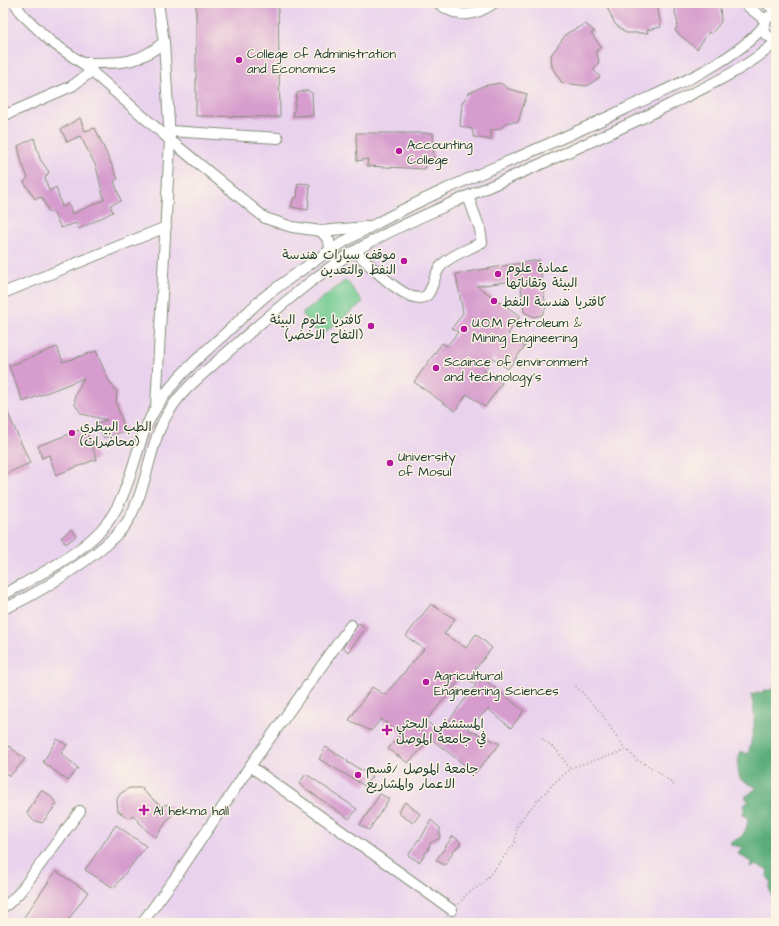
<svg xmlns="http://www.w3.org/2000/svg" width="779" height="926" viewBox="0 0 779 926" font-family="'Architects Daughter','Playpen Sans Arabic',sans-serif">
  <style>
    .built { fill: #e9d2ed }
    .green { fill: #70c990; stroke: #488362 }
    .forest { fill: #5cad7a; stroke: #3e7557 }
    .building { fill: #d69cce; fill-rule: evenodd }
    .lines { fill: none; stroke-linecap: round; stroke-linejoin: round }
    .minor-casing { stroke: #85907a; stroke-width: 12 }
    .path { stroke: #85907a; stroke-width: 1.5; stroke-dasharray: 1 3; stroke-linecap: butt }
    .minor { stroke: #fff; stroke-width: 10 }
    .poi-dot { fill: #b5179e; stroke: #fcf5e5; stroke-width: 1.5 }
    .labels { text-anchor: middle; stroke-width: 3; stroke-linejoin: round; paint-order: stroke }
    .poi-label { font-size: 13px; fill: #1f3d34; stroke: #fcf5e5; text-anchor: start }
  </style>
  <rect width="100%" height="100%" fill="#fcf5e5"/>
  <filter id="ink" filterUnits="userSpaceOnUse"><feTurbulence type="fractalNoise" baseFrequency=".025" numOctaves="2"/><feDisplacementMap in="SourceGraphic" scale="8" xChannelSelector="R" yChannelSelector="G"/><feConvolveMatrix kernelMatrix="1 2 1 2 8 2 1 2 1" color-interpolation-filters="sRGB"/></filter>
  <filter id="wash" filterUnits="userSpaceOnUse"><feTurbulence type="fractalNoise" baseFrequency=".012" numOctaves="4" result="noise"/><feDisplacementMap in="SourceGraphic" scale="16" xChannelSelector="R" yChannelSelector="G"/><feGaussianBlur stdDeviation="0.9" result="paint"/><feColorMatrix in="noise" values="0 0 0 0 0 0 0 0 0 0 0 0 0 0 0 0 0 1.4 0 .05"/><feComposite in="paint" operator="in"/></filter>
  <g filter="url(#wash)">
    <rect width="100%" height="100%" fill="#ebe2c0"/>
    <rect class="built" x="3" y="3" width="773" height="920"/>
    <polygon class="green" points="346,280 363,302 320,336 302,314"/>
    <path class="forest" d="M776,688v205l-5,3 -2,-9 2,-5 -4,-6 1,-6 -12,-5 -6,2 1,-5 -13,-8 4,-7 -11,-2v-4c12,-2 14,-9 17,-19l-1,-5 -4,-2 2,-11 4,-2 -4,-5 12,-9 -17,-9c-3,-10 -3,-18 1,-28l7,3c6,-22 9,-36 3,-59z"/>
    <g id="blocks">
      <g class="building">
        <polygon points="196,3 278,3 280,117 196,116"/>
        <polygon points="605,3 657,3 661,27 647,30 648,33 626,33 615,24"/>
        <polygon points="676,3 720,3 721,22 711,34 709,32 697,49 675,31 678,24 675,12"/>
        <polygon points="586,24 595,32 591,33 601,47 596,51 599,61 594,70 600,77 587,86 562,83 552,67 551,55 567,33"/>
        <polygon points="500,83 509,89 527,94 518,122 508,122 499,129 491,130 491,140 474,137 472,129 460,126 462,103 469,93 483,86"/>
        <polygon points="307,90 312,93 313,115 293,116 297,93"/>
        <polygon points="80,118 85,131 95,128 118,179 114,181 121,201 110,205 113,212 79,229 76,223 61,228 53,212 49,213 42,197 35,199 24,182 28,178 22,163 18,146 34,138 40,159 49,172 45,178 49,191 56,187 62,207 69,204 72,214 104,200 96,166 80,136 67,142 61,129"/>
        <polygon points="356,133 433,133 434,161 427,161 425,169 367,166 368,159 357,161"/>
        <polygon points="298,183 310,184 308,210 291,207 294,197 297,198"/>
        <polygon points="539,260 546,308 542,315 534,317 524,312 520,280 477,286 520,316 508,334 525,346 508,369 493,358 484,371 502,383 485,407 467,394 455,411 414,382 442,343 447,346 458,332 452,328 463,313 456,274"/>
        <polygon points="57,347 63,362 96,351 108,379 117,392 116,404 126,431 104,438 97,423 107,420 82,414 78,409 75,405 75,395 84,378 23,402 9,366"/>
        <polygon points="3,402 30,463 3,475"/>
        <polygon points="85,428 97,459 56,475 49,455 42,458 38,446"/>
        <polygon points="71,529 76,536 66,544 61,538"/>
        <path d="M431,604l24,15 -11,15 22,14 10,-14 16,14 -18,23 50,40 -13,17 -23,-19 -21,20 33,15 -25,29 -44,-34 -23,24 -20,-14 13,-16 -20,-14 -10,12 -22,-11 23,-33 13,8 39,-46 -18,-13zM463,676l13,9 -36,47 -14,-11z"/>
        <polygon points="359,623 366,628 348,652 343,647"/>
        <polygon points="57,739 67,745 61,753 78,768 68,781 43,762"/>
        <polygon points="9,746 25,759 10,776 3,772 3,754"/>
        <polygon points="326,747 348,761 347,762 372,776 365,786 319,759"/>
        <polygon points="306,774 357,809 349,819 299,784"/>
        <polygon points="129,788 144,788 142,790 162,807 166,804 171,806 173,812 156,837 148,832 133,815 128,818 118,811 117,799 120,794"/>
        <polygon points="41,790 50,795 57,804 42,823 33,820 27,813"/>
        <polygon points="380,794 389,799 369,830 360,825"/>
        <polygon points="405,802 420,814 413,823 398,813"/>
        <polygon points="431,820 440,828 440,838 430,843 428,850 419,862 408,855 419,839 420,840"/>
        <polygon points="116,825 146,846 114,888 85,870"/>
        <polygon points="453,836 460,841 460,845 453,851 447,863 444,865 436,860"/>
        <polygon points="56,871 88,892 66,923 20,923"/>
      </g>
    </g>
  </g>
  <g filter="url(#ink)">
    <use href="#blocks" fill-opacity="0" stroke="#85907a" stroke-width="1"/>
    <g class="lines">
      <defs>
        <g id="minor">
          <polyline points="15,3 22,14 50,41 82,63 170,140 265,218 292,227 321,231 366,227"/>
          <path d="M438,3c21,16 35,14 56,0"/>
          <polyline points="744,3 765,20"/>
          <polyline points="766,3 776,11"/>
          <polyline points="776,14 768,17 763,27 766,35 776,40"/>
          <path d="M82,63c35,0 54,3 82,-21l-6,-39"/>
          <polyline points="3,116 72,86 92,71"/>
          <polyline points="170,131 278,138"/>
          <polyline points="321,231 329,241 330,250"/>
          <path d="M355,251c12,11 58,61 73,43 7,-10 5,-22 17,-32 11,-9 25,-13 37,-20l-2,-13 -12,-33"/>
          <polyline points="3,293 166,227"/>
          <polyline points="156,408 170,140 164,42"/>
          <path d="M3,595c32,-18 73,-38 98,-65 27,-29 31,-68 45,-103 17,-40 50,-67 82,-96 13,-12 26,-26 40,-37 33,-24 66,-48 102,-67 82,-45 171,-77 255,-118 44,-21 106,-45 138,-82"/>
          <path d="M3,609c32,-13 102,-57 122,-84 7,-9 11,-20 15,-31 10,-28 13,-59 30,-84 13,-21 34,-37 52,-53 34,-30 67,-60 103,-86 44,-33 96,-54 145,-76 67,-29 134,-58 199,-90 37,-18 77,-36 107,-63"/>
          <polyline points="250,766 452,910"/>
          <polyline points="3,907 8,904 19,893 80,811"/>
          <polyline points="142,923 178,874 250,766 351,625"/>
        </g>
      </defs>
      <use href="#minor" class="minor-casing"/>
      <g class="path">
        <polyline points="576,686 601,713 623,746 637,760 656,770 674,785"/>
        <polyline points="542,739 557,750 570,769"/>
        <polyline points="459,904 466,895 483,883 497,866 515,843 517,826 527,812 555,782 573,767 627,750"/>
        <polyline points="421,923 440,923 447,916"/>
      </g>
      <use href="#minor" class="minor"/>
    </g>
  </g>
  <g class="poi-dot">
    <circle cx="239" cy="60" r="4"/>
    <circle cx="399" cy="151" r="4"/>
    <circle cx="404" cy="261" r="4"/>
    <circle cx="498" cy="274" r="4"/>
    <circle cx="494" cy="301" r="4"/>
    <circle cx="371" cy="326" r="4"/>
    <circle cx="464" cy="329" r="4"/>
    <circle cx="436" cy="368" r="4"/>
    <circle cx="72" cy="433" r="4"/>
    <circle cx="390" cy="463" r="4"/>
    <circle cx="426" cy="682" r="4"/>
    <path d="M385 724h4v4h4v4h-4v4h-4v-4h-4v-4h4z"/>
    <circle cx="358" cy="775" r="4"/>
    <path d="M142 804h4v4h4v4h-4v4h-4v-4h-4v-4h4z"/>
  </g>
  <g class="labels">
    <g class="poi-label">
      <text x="247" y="58">College of Administration<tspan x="247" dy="15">and Economics</tspan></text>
      <text x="407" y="149">Accounting<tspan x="407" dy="15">College</tspan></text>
      <text x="396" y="259" text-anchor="end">موقف سيارات هندسة<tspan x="396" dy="15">النفط والتعدين</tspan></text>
      <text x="506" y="272">عمادة علوم<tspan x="506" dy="15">البيئة وتقاناتها</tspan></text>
      <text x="502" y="306">كافتريا هندسة النفط</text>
      <text x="363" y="324" text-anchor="end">كافتريا علوم البيئة<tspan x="363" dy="15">(التفاح الاخضر)</tspan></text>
      <text x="472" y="327">U.O.M Petroleum &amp;<tspan x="472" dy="15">Mining Engineering</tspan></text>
      <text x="444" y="366">Scaince of environment<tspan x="444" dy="15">and technology's</tspan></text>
      <text x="80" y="431">الطب البيطري<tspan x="80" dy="15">(محاضرات)</tspan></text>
      <text x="398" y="461">University<tspan x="398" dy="15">of Mosul</tspan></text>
      <text x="434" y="680">Agricultural<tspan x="434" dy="15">Engineering Sciences</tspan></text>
      <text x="396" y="728">المستشفى البحثي<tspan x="396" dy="15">في جامعة الموصل</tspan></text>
      <text x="366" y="773">جامعة الموصل /قسم<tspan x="366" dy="15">الاعمار والمشاريع</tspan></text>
      <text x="153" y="815">Al hekma hall</text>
    </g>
  </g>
  <rect width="779" height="926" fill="none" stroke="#fcf5e5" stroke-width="16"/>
</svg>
